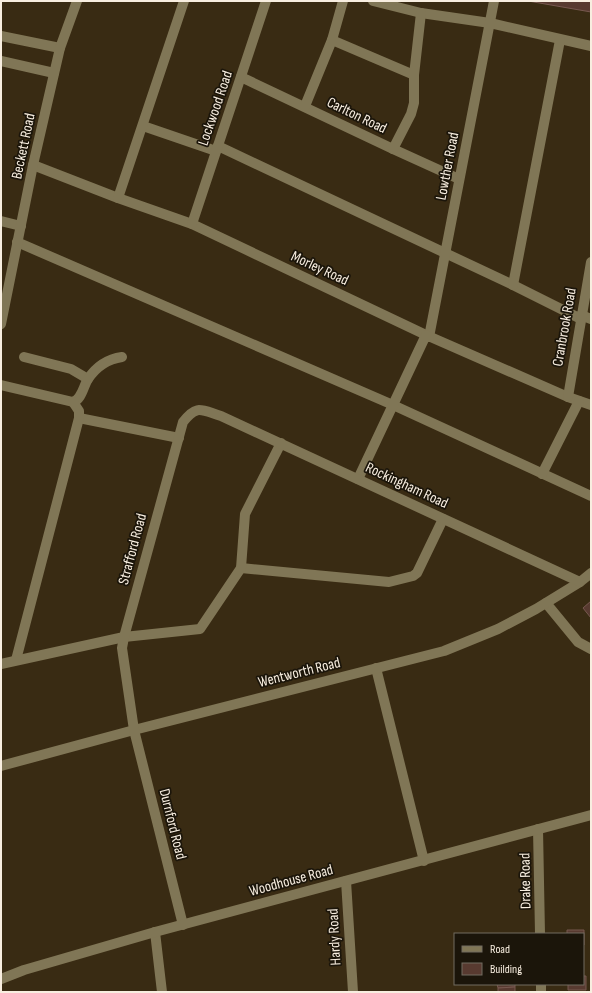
<svg xmlns="http://www.w3.org/2000/svg" width="592" height="993" viewBox="0 0 592 993" font-family="'Sofia Sans Condensed',sans-serif">
  <style>
    .building { fill: #583a30; stroke: #77584f }
    .lines { fill: none; stroke-linecap: round; stroke-linejoin: round }
    .minor { stroke: #807656; stroke-width: 10 }
    .labels { text-anchor: middle; stroke-width: 3.5; stroke-linejoin: round; paint-order: stroke }
    .street-label { font-size: 15px; fill: #f8eee0; stroke: #1b150a }
  </style>
  <rect width="100%" height="100%" fill="#392b13"/>
  <g class="building">
    <polygon points="528,1 591,1 591,12"/>
    <polygon points="591,601 591,618 583,608"/>
    <polygon points="567,930 584,930 584,945 583,945 583,934 567,934"/>
    <polygon points="583,976 586,976 586,990 568,990 568,984 583,984"/>
    <polygon points="497,984 515,984 515,987 498,988"/>
    <polygon points="515,987 515,992 498,992 498,988"/>
  </g>
  <g class="lines">
    <g class="minor">
      <polyline points="373,1 421,13 490,23 591,46"/>
      <polyline points="1,36 60,48"/>
      <polyline points="332,40 414,75"/>
      <polyline points="1,61 54,73"/>
      <polyline points="241,77 393,149 459,179"/>
      <polyline points="305,106 332,40 343,1"/>
      <polyline points="143,126 216,151"/>
      <polyline points="218,146 513,285 581,319"/>
      <polyline points="393,149 411,114 414,103 414,75 421,13"/>
      <polyline points="33,165 118,198 192,224 426,335 568,397 591,405"/>
      <polyline points="118,198 184,1"/>
      <polyline points="1,221 21,226"/>
      <polyline points="192,224 266,1"/>
      <polyline points="17,242 393,405 591,496"/>
      <polyline points="513,285 560,40"/>
      <polyline points="581,315 591,319"/>
      <polyline points="1,324 33,165 60,48 77,1"/>
      <polyline points="429,337 494,1"/>
      <polyline points="24,357 71,369 88,379"/>
      <path d="M1,385l72,17c9,-3 10,-15 15,-23 8,-12 20,-20 34,-22"/>
      <polyline points="568,397 591,262"/>
      <polyline points="79,418 179,438"/>
      <polyline points="542,474 579,401"/>
      <polyline points="358,479 426,335"/>
      <polyline points="241,568 389,582 413,576 417,573 443,519"/>
      <polyline points="546,603 578,642 591,649"/>
      <polyline points="16,660 79,418 79,411 73,402"/>
      <polyline points="1,664 124,637 200,629 241,568 245,514 281,443"/>
      <polyline points="376,668 424,861"/>
      <polyline points="1,766 134,730 444,651 498,629 536,609 580,582 591,573"/>
      <polyline points="538,829 540,934"/>
      <polyline points="346,881 353,992"/>
      <path d="M183,925l-49,-195 -12,-82 2,-11 59,-215c14,-18 18,-12 38,-6l359,166"/>
      <polyline points="155,932 162,992"/>
      <polyline points="1,979 24,970 155,932 591,815"/>
      <polyline points="541,984 541,992"/>
    </g>
  </g>
  <g class="labels">
    <g class="street-label">
      <text transform="translate(215 108) rotate(-71)" y="5">Lockwood Road</text>
      <text transform="translate(357 115) rotate(26)" y="5">Carlton Road</text>
      <text transform="translate(23 146) rotate(-78)" y="5">Beckett Road</text>
      <text transform="translate(447 166) rotate(-79)" y="5">Lowther Road</text>
      <text transform="translate(320 268) rotate(25)" y="5">Morley Road</text>
      <text transform="translate(564 327) rotate(-80)" y="5">Cranbrook Road</text>
      <text transform="translate(407 485) rotate(25)" y="5">Rockingham Road</text>
      <text transform="translate(132 549) rotate(-75)" y="5">Strafford Road</text>
      <text transform="translate(299 672) rotate(-14)" y="5">Wentworth Road</text>
      <text transform="translate(173 824) rotate(76)" y="5">Durnford Road</text>
      <text transform="translate(291 880) rotate(-15)" y="5">Woodhouse Road</text>
      <text transform="translate(525 881) rotate(-91)" y="5">Drake Road</text>
      <text transform="translate(334 937) rotate(-93)" y="5">Hardy Road</text>
    </g>
  </g>
  <rect width="592" height="993" fill="none" stroke="#f8eee0" stroke-width="4"/>
  <rect x="454" y="933" width="130" height="52" fill="#1b150a" stroke="#736c60"/>
  <rect x="462" y="946" width="20" height="6" fill="#807656" stroke="#736c60"/>
  <text x="490" y="953" font-size="12" fill="#f8eee0">Road</text>
  <rect x="462" y="963" width="20" height="12" fill="#583a30" stroke="#736c60"/>
  <text x="490" y="973" font-size="12" fill="#f8eee0">Building</text>
</svg>
